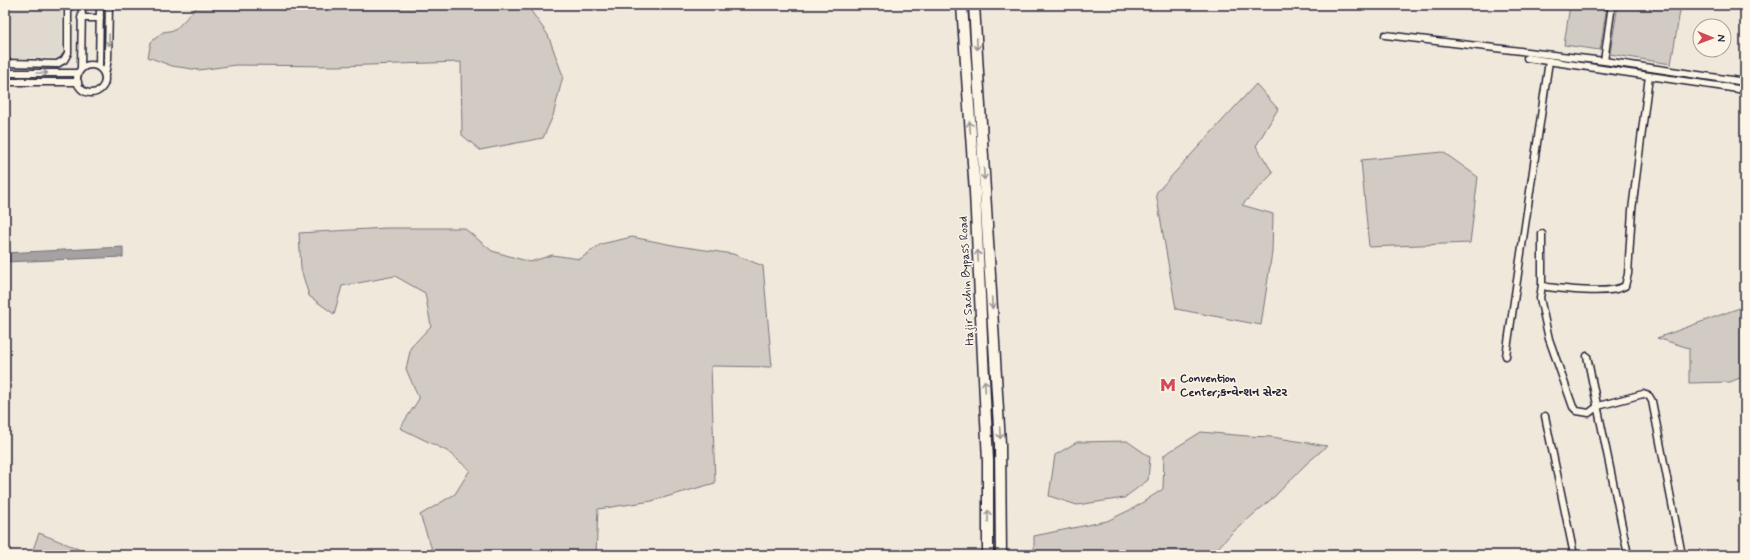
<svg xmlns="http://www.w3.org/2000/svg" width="1750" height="560" viewBox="0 0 1750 560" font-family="Mynerve,'Noto Sans Gujarati',sans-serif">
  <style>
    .built { fill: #e0d9cf }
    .green { fill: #d1cbc3; stroke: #7a767f }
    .water { fill: #a6a2a2; stroke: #716f79 }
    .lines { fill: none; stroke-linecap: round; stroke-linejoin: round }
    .minor-casing { stroke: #22223b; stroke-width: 9 }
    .trunk-casing { stroke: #22223b; stroke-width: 13 }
    .minor { stroke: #fcf5e5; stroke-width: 6 }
    .trunk { stroke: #fcf5e5; stroke-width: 10 }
    .oneway { stroke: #9a9698 }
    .labels { text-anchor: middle; stroke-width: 3; stroke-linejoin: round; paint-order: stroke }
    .street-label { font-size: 12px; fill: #22223b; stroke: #fcf5e5 }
    .poi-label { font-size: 12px; font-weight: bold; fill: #22223b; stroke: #fcf5e5; text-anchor: start }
  </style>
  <rect width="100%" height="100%" fill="#efe8db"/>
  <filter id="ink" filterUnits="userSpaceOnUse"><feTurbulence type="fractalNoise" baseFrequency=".025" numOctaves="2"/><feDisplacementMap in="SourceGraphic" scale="8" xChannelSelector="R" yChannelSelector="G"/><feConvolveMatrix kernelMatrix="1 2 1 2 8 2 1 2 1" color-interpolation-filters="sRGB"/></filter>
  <g filter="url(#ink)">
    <rect class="built" x="5" y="5" width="57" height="53"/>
    <g class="green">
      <polygon points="199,5 529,5 531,11 548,35 563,76 553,116 543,138 480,150 462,135 461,62 337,66 236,65 199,70 172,66 148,57 151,42 163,32 175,30"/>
      <polygon points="1570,5 1607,5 1600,50 1564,45"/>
      <polygon points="1618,5 1681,5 1671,64 1610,54"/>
      <polygon points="1256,84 1278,109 1256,146 1273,173 1242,205 1273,214 1272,252 1261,325 1176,309 1156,193"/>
      <polygon points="1443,152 1478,177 1470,243 1369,247 1361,160"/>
      <polygon points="386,228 464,228 492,251 530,262 552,255 580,259 601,244 632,237 678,246 733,254 763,266 772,367 711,366 715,483 652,501 598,509 596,555 434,555 420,515 455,494 470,470 447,451 400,428 419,399 406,369 411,347 431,326 425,293 395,276 342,286 334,314 309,296 301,269 299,233"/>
      <polygon points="1745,306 1745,376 1730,382 1689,383 1689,348 1657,338"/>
      <polygon points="1201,432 1247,436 1272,437 1327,446 1305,465 1275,496 1233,532 1211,555 1034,555 1034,536 1107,521 1134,508 1163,489 1164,455"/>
      <polygon points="1127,441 1150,457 1148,480 1124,498 1077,505 1049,496 1055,455 1077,442"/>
      <polygon points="39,533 74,547 90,555 31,555"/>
    </g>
    <polygon class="water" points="123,247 123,257 5,262 5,253"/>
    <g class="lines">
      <defs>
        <g id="minor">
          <polyline points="81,18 100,18"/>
          <polyline points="1385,35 1604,61 1745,82"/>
          <polyline points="1527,58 1745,90"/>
          <polyline points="1604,61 1612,5"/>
          <polyline points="5,63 57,64 64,60 68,53 68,5"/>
          <circle cx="91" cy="79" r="14"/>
          <polyline points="99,67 100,5"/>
          <polyline points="81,68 82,5"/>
          <polyline points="5,73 78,73"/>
          <polyline points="105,75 108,59 109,5"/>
          <polyline points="5,82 78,82"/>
          <path d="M1542,234v51l5,2c19,2 62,8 78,-1l3,-12 4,-64 17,-134"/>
          <polyline points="1542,285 1540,298 1549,339 1573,407 1577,411 1589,413 1598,406 1643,394 1649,396 1652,401 1682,555"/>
          <polyline points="1506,356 1549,61"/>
          <polyline points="1587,356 1628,555"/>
          <polyline points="1545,416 1574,555"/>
        </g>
        <g id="trunk">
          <polyline points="962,5 975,192 988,461 988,555"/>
          <polyline points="974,5 1000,444 1001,555"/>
        </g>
      </defs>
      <use href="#minor" class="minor-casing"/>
      <use href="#trunk" class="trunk-casing"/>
      <use href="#minor" class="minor"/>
      <use href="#trunk" class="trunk"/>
    </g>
    <defs><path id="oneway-shaft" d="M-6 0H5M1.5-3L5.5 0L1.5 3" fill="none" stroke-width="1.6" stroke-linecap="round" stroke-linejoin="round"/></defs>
    <g class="oneway">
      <use href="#oneway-shaft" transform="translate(109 40) rotate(91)"/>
      <use href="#oneway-shaft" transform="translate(977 44) rotate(87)"/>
      <use href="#oneway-shaft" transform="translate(42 73)"/>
      <use href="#oneway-shaft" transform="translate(970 127) rotate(-94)"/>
      <use href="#oneway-shaft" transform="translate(984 174) rotate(87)"/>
      <use href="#oneway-shaft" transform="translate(978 256) rotate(-93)"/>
      <use href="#oneway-shaft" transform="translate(992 303) rotate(87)"/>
      <use href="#oneway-shaft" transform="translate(985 386) rotate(-93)"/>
      <use href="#oneway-shaft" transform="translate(1000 433) rotate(87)"/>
      <use href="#oneway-shaft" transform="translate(988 516) rotate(-90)"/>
    </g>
  </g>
  <defs>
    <symbol id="metro-bare" viewBox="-9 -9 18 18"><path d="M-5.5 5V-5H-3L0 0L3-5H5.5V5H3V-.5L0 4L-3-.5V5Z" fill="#d1495b" stroke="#fcf5e5" stroke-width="2.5" paint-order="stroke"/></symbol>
  </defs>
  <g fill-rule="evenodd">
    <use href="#metro-bare" x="1157" y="374" width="22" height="22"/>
  </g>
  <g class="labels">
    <g class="street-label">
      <text transform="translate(966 281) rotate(-93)" y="4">Hajir Sachin Bypass Road</text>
    </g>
    <g class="poi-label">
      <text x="1180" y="382">Convention<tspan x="1180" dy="14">Center;કન્વેન્શન સેન્ટર</tspan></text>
    </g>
  </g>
  <rect width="1750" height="560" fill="none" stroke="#fcf5e5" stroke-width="20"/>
  <rect x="10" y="10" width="1730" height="540" fill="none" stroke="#22223b" stroke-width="1.5" filter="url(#ink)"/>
  <g transform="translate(1712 38) rotate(91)"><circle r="19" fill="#fcf5e5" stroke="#a5a1a1"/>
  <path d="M0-3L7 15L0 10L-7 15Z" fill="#d1495b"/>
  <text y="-6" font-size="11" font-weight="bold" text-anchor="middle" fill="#22223b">N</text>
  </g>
</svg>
